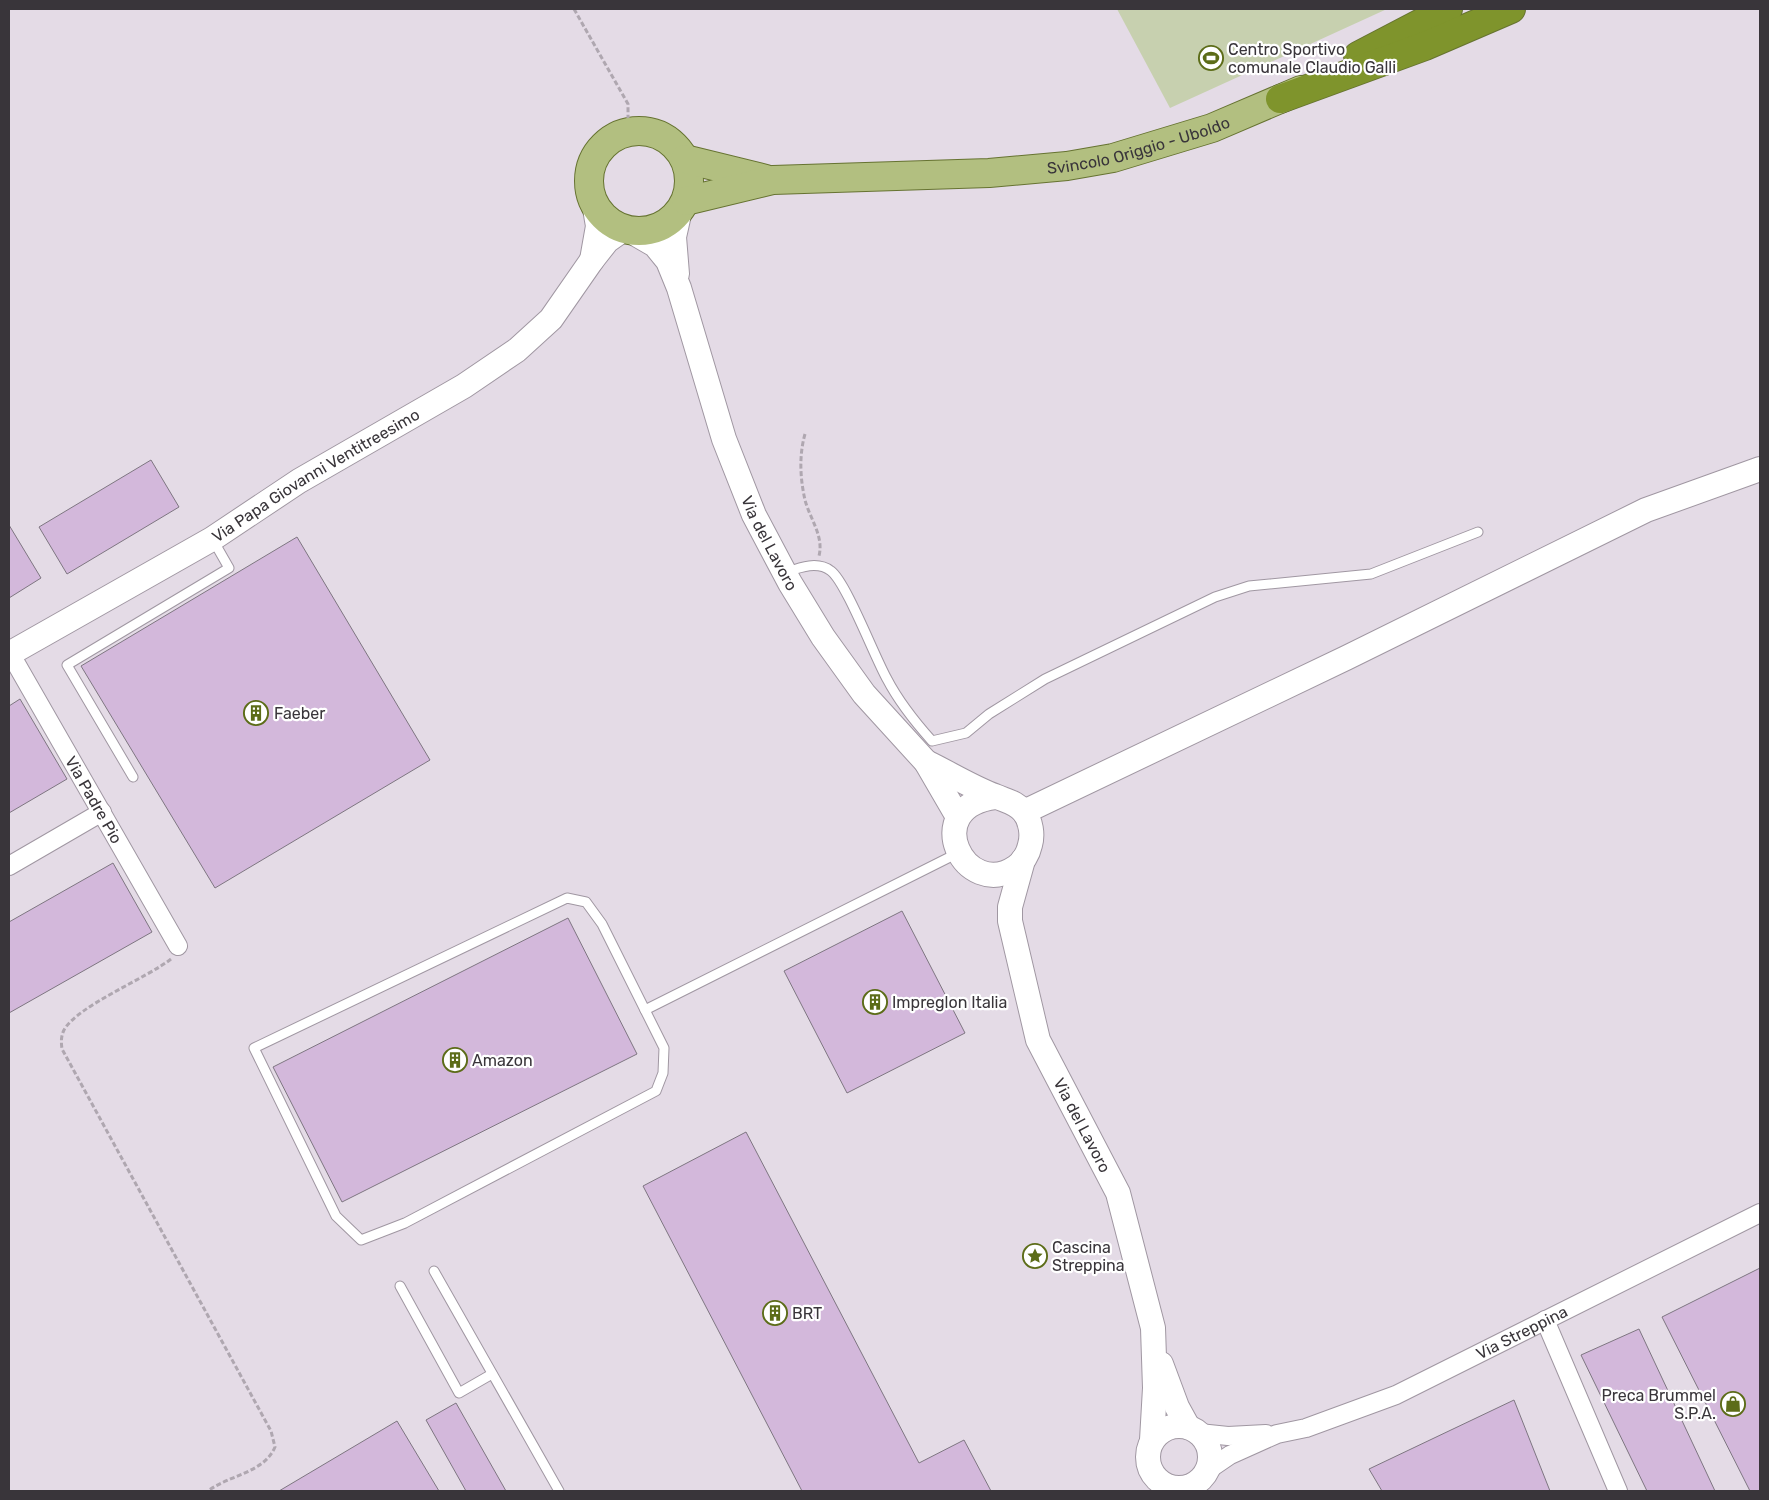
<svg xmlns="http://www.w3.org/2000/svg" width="1769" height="1500" viewBox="0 0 1769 1500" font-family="Rubik,sans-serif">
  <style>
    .green { fill: #c7d0af }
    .building { fill: #d3b8db; stroke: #7e7681 }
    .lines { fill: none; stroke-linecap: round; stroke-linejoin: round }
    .lane-casing { stroke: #a097a2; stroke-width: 11 }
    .street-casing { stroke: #a097a2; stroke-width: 20 }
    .secondary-casing { stroke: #a097a2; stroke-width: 26 }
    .primary-casing { stroke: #667331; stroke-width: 30 }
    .highway-casing { stroke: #667331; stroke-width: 30 }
    .path { stroke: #afa7b0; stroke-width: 3; stroke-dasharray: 5 2.5; stroke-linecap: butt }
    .lane { stroke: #fff; stroke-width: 9 }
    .street { stroke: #fff; stroke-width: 18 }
    .secondary { stroke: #fff; stroke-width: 24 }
    .primary { stroke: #b2bf80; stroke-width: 28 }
    .highway { stroke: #7f942c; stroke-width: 28 }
    .labels { text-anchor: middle; stroke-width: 4.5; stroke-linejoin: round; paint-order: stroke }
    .poi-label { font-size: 16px; fill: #39353a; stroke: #fff; text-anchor: start }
    .street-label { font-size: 16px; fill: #39353a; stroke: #fff }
  </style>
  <rect width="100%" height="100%" fill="#e4dbe6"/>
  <polygon class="green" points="1117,9 1387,9 1170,108"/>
  <g class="building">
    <polygon points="151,460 179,507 67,574 39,527"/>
    <polygon points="9,525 41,578 9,598"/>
    <polygon points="297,537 430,760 215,888 81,666"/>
    <polygon points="20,699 67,779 9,813 9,706"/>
    <polygon points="113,863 152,932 9,1013 9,922"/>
    <polygon points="902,911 965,1033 847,1093 784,971"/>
    <polygon points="568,918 637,1054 342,1202 273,1067"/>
    <polygon points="746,1132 919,1463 964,1440 991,1491 802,1491 643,1186"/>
    <polygon points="1760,1268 1760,1491 1750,1491 1662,1317"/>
    <polygon points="1639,1329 1715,1491 1647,1491 1581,1355"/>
    <polygon points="1514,1400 1550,1491 1382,1491 1369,1469"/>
    <polygon points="456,1403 506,1491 466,1491 426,1420"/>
    <polygon points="397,1421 439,1491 279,1491"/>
  </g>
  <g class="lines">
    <defs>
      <g id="lane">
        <path d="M787,572c14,-5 31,-11 44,-1 15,11 44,87 56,108 12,23 28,43 45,62l34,-8 23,-19 56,-35 170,-82 34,-11 122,-12 107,-42"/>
        <polyline points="133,777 67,665 229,568 213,540"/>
        <polygon points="567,898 586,902 602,924 664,1048 663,1073 656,1091 405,1223 361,1240 336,1216 254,1048"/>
        <polyline points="645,1010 958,853"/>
        <polyline points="434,1271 559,1491"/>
        <polyline points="400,1286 459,1393 492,1374"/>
      </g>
      <g id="street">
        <path id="s1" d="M10,653l168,293"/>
        <polyline points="9,866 102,812"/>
        <polyline points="1545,1320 1618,1491"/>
        <polyline points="1199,1433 1228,1436 1266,1434"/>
        <path id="s2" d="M1208,1470l22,-15 47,-21 29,-6 90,-33 364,-182"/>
      </g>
      <g id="secondary">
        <polyline points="594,203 598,226 592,260 607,241 624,229"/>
        <path id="s3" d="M629,230l26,15 13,16 11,27 45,151 30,76 36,68 33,54 41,57 62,68 32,55"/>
        <polyline points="677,274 674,237 680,210"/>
        <path id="s4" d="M9,654l203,-115 87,-58 165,-95 53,-36 34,-31 41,-59"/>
        <path d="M926,762c23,11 45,25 69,34 11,5 21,6 29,16 7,9 9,23 6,33 -2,9 -7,17 -14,22 -51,35 -98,-60 -21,-70"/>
        <polyline points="1024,812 1346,658 1646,510 1760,469"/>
        <path id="s5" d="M1023,860l-13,47v14l28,119 80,153 35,135 2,60 -3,52"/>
        <polyline points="1161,1364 1177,1407 1188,1427"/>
        <circle cx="1179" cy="1457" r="31"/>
      </g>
      <g id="primary">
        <circle cx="639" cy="181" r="50"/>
        <polyline points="685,159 766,179"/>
        <path id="s6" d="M686,201l87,-21 216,-7 78,-7 46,-8 99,-30 89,-38"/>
      </g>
      <g id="highway">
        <polyline points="1358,56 1448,9"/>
        <polyline points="1280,99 1425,46 1511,9"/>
      </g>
    </defs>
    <use href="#lane" class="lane-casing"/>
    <use href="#street" class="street-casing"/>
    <use href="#secondary" class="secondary-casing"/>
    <use href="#primary" class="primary-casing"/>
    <use href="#highway" class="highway-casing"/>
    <g class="path">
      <polyline points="574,9 628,104 628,132"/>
      <path d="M805,434c-6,21 -5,44 0,66 5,19 19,36 14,56"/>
      <path d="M171,959c-24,19 -94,47 -107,71 -3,6 -3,12 -2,19l209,382 4,16c-11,26 -46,28 -67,44"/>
    </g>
    <use href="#lane" class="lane"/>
    <use href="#street" class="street"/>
    <use href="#secondary" class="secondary"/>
    <use href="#primary" class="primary"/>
    <use href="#highway" class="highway"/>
  </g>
  <defs>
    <symbol id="stadium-ring" viewBox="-11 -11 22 22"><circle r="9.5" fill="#fff" stroke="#5c6c18" stroke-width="1.5"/><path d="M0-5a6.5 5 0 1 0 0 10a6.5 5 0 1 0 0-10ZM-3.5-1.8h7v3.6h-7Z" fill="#5c6c18"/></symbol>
    <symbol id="building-ring" viewBox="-11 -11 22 22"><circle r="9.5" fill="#fff" stroke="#5c6c18" stroke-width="1.5"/><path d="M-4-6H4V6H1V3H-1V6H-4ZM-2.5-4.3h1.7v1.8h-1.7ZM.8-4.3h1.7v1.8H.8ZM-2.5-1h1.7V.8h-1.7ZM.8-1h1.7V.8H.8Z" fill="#5c6c18"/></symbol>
    <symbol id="sight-ring" viewBox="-11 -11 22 22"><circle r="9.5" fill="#fff" stroke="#5c6c18" stroke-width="1.5"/><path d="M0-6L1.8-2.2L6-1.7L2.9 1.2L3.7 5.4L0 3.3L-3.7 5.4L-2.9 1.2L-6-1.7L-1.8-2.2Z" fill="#5c6c18"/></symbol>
    <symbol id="shop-ring" viewBox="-11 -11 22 22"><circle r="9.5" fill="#fff" stroke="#5c6c18" stroke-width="1.5"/><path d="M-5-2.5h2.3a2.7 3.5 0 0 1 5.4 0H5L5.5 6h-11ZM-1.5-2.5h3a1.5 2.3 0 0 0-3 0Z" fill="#5c6c18"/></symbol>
  </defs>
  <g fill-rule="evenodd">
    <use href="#stadium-ring" x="1197" y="44" width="28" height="28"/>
    <use href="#building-ring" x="242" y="699" width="28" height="28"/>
    <use href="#building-ring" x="861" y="988" width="28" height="28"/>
    <use href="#building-ring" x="441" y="1046" width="28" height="28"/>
    <use href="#sight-ring" x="1021" y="1242" width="28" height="28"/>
    <use href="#building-ring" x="761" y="1299" width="28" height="28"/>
    <use href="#shop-ring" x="1719" y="1390" width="28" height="28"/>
  </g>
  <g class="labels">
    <g class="poi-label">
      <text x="1228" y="55">Centro Sportivo<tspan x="1228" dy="18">comunale Claudio Galli</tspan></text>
      <text x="274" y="719">Faeber</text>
      <text x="892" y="1008">Impreglon Italia</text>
      <text x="472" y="1066">Amazon</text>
      <text x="1052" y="1253">Cascina<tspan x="1052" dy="18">Streppina</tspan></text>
      <text x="792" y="1319">BRT</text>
      <text x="1716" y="1401" text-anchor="end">Preca Brummel<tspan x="1716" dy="18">S.P.A.</tspan></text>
    </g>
    <g class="street-label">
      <text dy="6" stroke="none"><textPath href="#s6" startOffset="458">Svincolo Origgio - Uboldo</textPath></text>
      <text dy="6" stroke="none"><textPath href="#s4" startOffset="355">Via Papa Giovanni Ventitreesimo</textPath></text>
      <text dy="6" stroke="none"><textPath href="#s3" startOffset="351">Via del Lavoro</textPath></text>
      <text dy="6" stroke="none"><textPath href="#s1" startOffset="169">Via Padre Pio</textPath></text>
      <text dy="6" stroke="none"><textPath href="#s5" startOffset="281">Via del Lavoro</textPath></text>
      <text dy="6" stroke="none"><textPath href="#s2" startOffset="344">Via Streppina</textPath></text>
    </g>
  </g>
  <rect width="1769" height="1500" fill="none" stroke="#39353a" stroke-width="20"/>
</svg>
